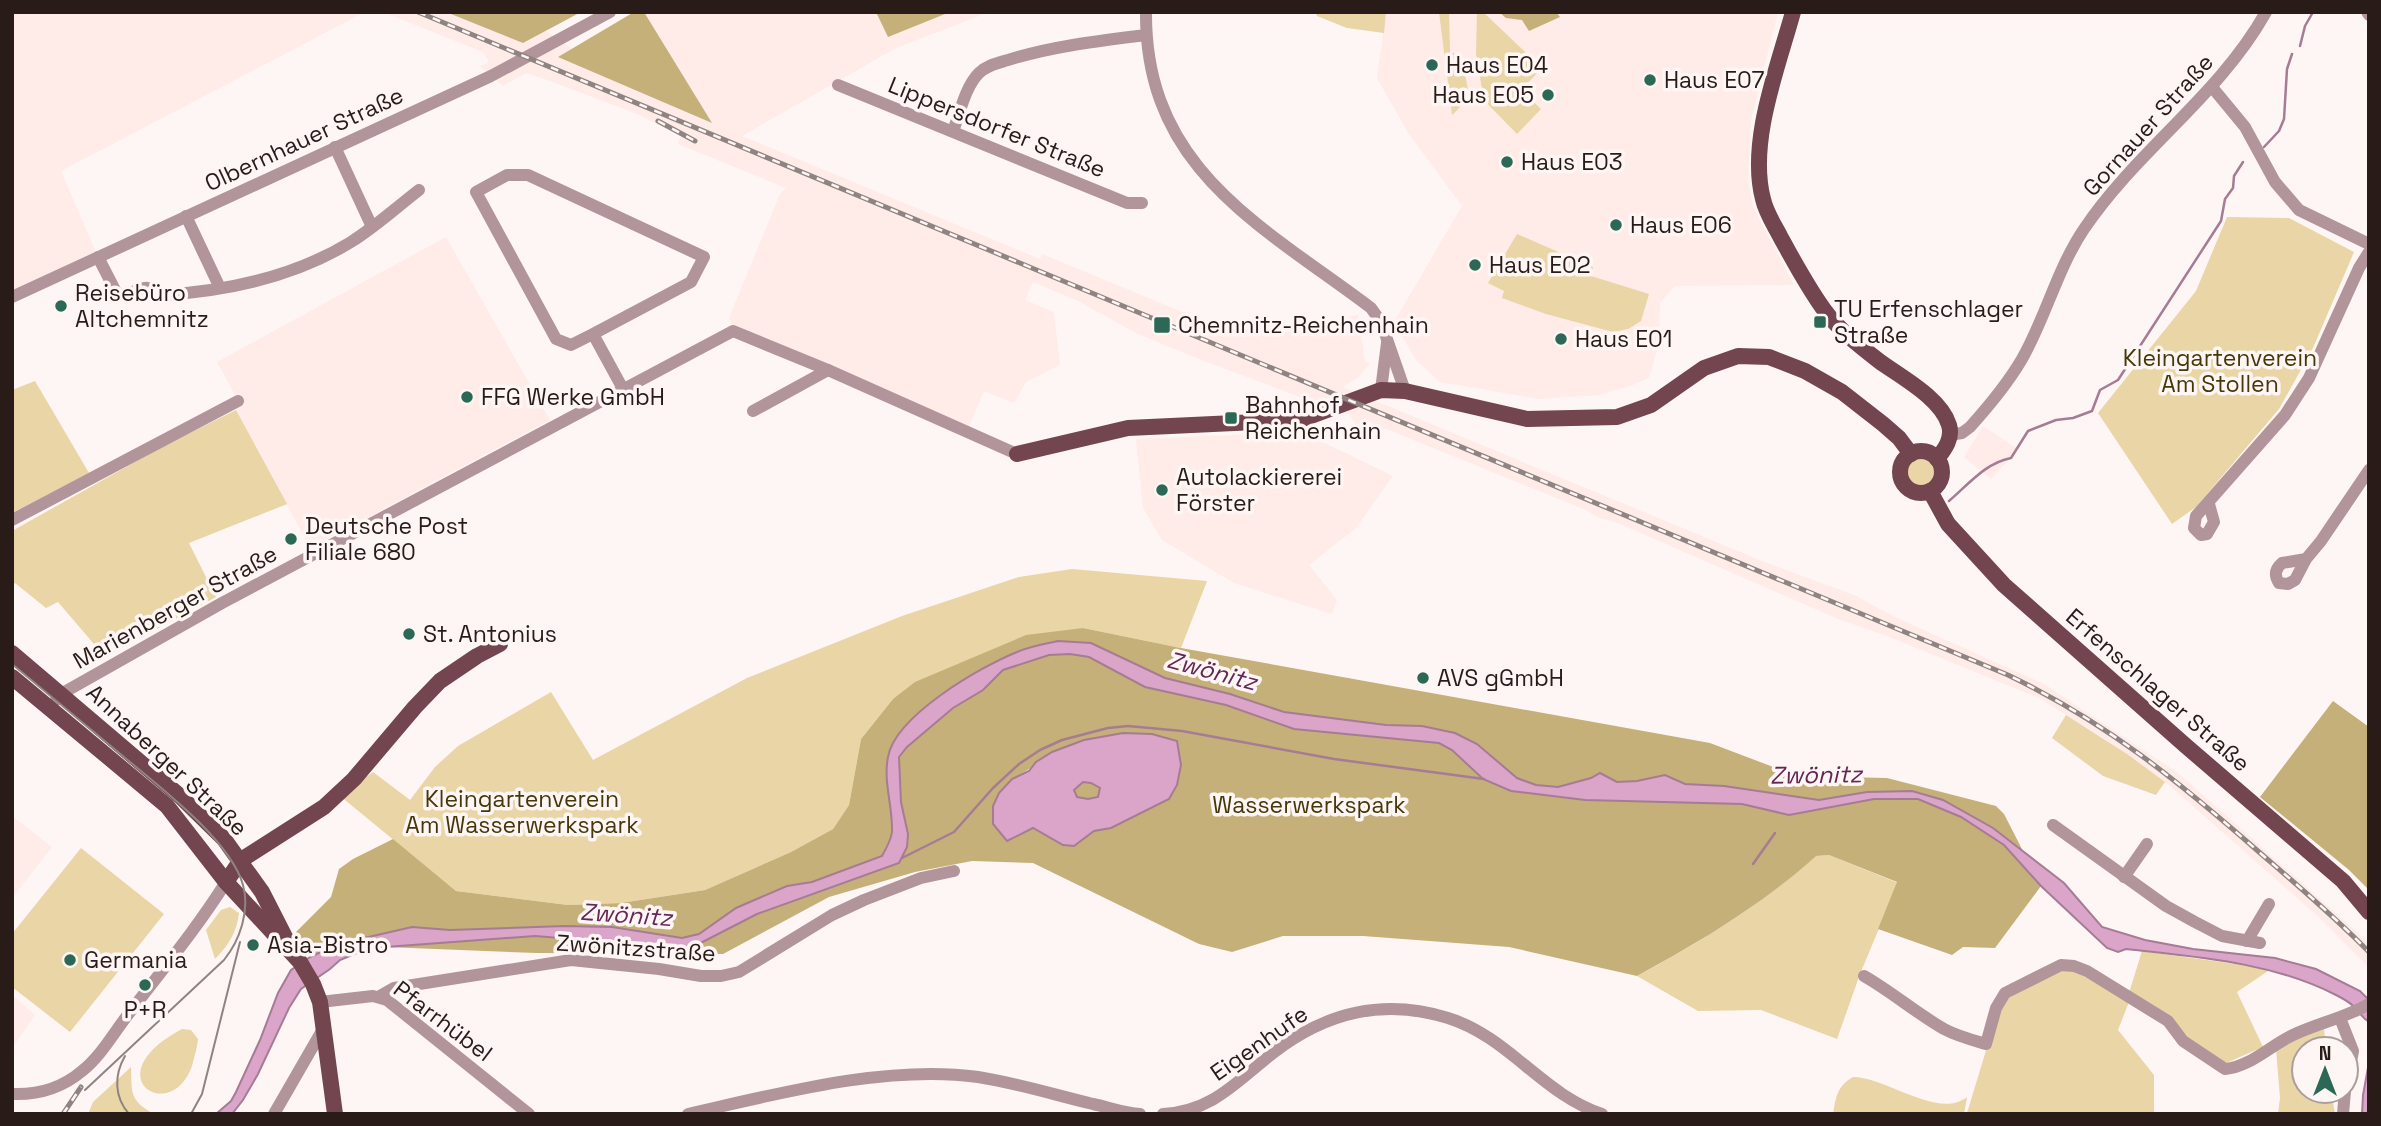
<svg xmlns="http://www.w3.org/2000/svg" width="2381" height="1126" viewBox="0 0 2381 1126" font-family="'Space Grotesk',sans-serif">
  <style>
    .built { fill: #ffebe7 }
    .green { fill: #e9d5a6 }
    .forest { fill: #c6b079; fill-rule: evenodd }
    .water { fill: #daa5c8; stroke: #a57c93; stroke-width: 2; fill-rule: evenodd }
    .lines { fill: none; stroke-linecap: round; stroke-linejoin: round }
    .stream { stroke: #a57c93; stroke-width: 2.5 }
    .minor { stroke: #b1959a; stroke-width: 12 }
    .major { stroke: #73454e; stroke-width: 16 }
    .tram { stroke: #8f8481; stroke-width: 2 }
    .rail-casing { stroke: #8f8481; stroke-width: 5 }
    .rail { stroke: #fef6f4; stroke-width: 2.5; stroke-dasharray: 8; stroke-linecap: butt }
    .poi-dot { fill: #2b6956; stroke: #fef6f4; stroke-width: 2.5 }
    .labels { text-anchor: middle; stroke-width: 7; stroke-linejoin: round; paint-order: stroke }
    .poi-label { font-size: 23px; fill: #291b18; stroke: #fef6f4; text-anchor: start }
    .street-label { font-size: 23px; fill: #291b18; stroke: #fef6f4 }
    .park-label { font-size: 23px; fill: #463608; stroke: #fef6f4 }
    .water-label { font-size: 24px; font-style: italic; fill: #642653; stroke: #fef6f4 }
  </style>
  <rect width="100%" height="100%" fill="#fef6f4"/>
  <g class="built">
    <polygon points="12,12 365,12 61,171 98,257 12,297"/>
    <polygon points="383,12 446,12 523,43 546,31 572,49 559,57 711,122 644,12 989,12 896,48 742,136 1040,259 1042,254 1243,337 1358,315 1365,361 1370,363 1358,378 1342,387 1762,561 1854,595 1895,617 2044,684 2178,773 2238,826 2369,943 2369,968 2322,920 2169,785 2102,737 2039,698 1887,636 1838,619 1620,524 1597,517 1586,510 1369,422 1357,427 1350,415 1311,398 1305,399 1189,355 1136,333 1080,302 1033,282 1025,300 1054,312 1060,365 1026,382 1014,403 984,391 967,431 734,330 729,318 780,194 786,188 678,144 681,136 637,114 550,81 526,73 503,86 480,66 489,62 483,52"/>
    <polygon points="1386,12 1778,12 1751,120 1748,179 1753,207 1794,285 1675,286 1660,303 1659,343 1649,378 1630,386 1599,395 1539,399 1440,382 1416,360 1394,322 1462,206 1409,134 1377,78"/>
    <polygon points="446,237 550,420 310,548 236,410 241,406 217,362"/>
    <polygon points="1983,426 2018,449 1991,479 1964,457"/>
    <polygon points="1302,432 1393,476 1356,528 1309,565 1337,600 1332,614 1234,583 1162,540 1143,508 1136,439"/>
    <polygon points="12,816 52,847 12,898"/>
    <polygon points="12,995 35,1015 12,1048"/>
  </g>
  <g class="green">
    <polygon points="1315,12 1386,12 1384,33 1347,28 1317,16"/>
    <polygon points="1439,12 1449,12 1450,53 1457,53 1455,58 1445,60"/>
    <polygon points="1477,12 1483,12 1542,68 1521,90 1541,109 1517,134 1475,91 1482,89 1476,54"/>
    <path d="M1446,66h10l8,5c6,24 6,27 -12,44z"/>
    <polygon points="2227,217 2289,218 2354,252 2313,348 2279,409 2196,507 2172,524 2098,413 2196,291"/>
    <polygon points="1517,234 1593,267 1591,276 1649,294 1641,321 1628,329 1613,332 1546,314 1502,298 1504,291 1488,283"/>
    <polygon points="35,381 89,473 12,513 12,390"/>
    <polygon points="236,410 287,504 189,543 216,597 105,657 58,602 46,608 15,583 12,585 12,531 160,448"/>
    <circle cx="1921" cy="472" r="21"/>
    <polygon points="1072,569 1207,581 1181,648 1083,628 893,699 861,739 849,805 833,829 791,852 705,890 621,903 568,905 456,891 340,796 373,772 410,800 435,767 458,746 551,692 593,760 747,678 902,616 1019,577"/>
    <polygon points="2066,715 2127,754 2165,782 2156,795 2103,776 2052,738"/>
    <polygon points="81,848 164,914 70,1032 12,987 12,934"/>
    <path d="M1829,855l69,28 -38,91 -23,65 -76,-29 -63,1 -61,-35c63,-34 126,-72 178,-120z"/>
    <path d="M230,907l9,6c-2,19 -11,33 -24,46l-9,-29 15,-20z"/>
    <polygon points="2142,951 2271,969 2237,992 2263,1047 2226,1063 2211,1057 2129,993"/>
    <polygon points="2059,969 2072,969 2129,1002 2118,1030 2154,1075 2154,1114 1967,1113 1999,1008 2007,997"/>
    <polygon points="2324,1028 2326,1049 2304,1049 2304,1091 2331,1091 2335,1114 2278,1114 2280,1098 2276,1049 2296,1038"/>
    <path d="M182,1029l9,1 7,9c-1,10 -4,18 -6,27 -21,60 -99,10 -10,-37z"/>
    <path d="M131,1067c1,26 -2,33 23,47h-66l5,-12z"/>
    <path d="M1853,1077c34,0 85,43 114,20l-3,17h-131c3,-17 4,-28 20,-37z"/>
  </g>
  <g class="forest">
    <polygon points="446,12 581,12 523,43"/>
    <polygon points="634,12 644,12 712,123 558,57"/>
    <polygon points="876,12 950,12 888,37"/>
    <polygon points="1499,12 1556,12 1560,17 1529,31 1522,20 1506,18"/>
    <path d="M1083,628l98,20 529,95 87,33 90,2 109,28 8,8 37,72 -46,62 -32,-1 -11,8 -74,-26 19,-47 -68,-27 -13,1c-53,48 -116,86 -179,120l-128,-29 -146,-11h-80l-51,16 -33,-8 -166,-81 -61,-2 -57,11 -86,25 -106,57 -187,-1 -150,-6 -29,6 -17,7 -10,9 -11,-16 -9,4 -14,-25 35,-35 8,-28 14,-10 40,-20 63,52 112,14 53,-2 84,-13 86,-38 42,-23 16,-24 12,-66 32,-40 22,-17 111,-47zM1123,733l29,1 -41,93 -17,4 -20,15 -11,-1 -30,-17 -18,9 -16,-44c26,-28 87,-57 124,-60z"/>
    <polygon points="2333,701 2369,727 2369,890 2349,870 2260,797"/>
    <polygon points="1083,782 1091,783 1100,788 1098,797 1088,799 1077,797 1074,790"/>
  </g>
  <g class="water">
    <path d="M1058,641l33,2 74,35 65,16 54,18 102,13 36,1 33,7 22,11 40,34 19,7 22,2 33,-9 9,-5 17,9 20,-1 28,-6 20,9 39,2 95,14 48,-8 45,-1 31,9 50,28 71,55 38,44 43,13 48,9 82,9 41,11 44,22 9,9v22c-7,-4 -9,-10 -15,-15 -4,-5 -12,-9 -18,-12 -64,-33 -140,-38 -210,-46l-8,3 -11,-4 -66,-62 -37,-41 -43,-28 -43,-18h-44l-85,16 -47,-11 -157,-4 -74,-9 -28,-12 -31,-29 -13,-7 -145,-14 -68,-24 -81,-18 -56,-30 -19,-3 -21,1 -46,15 -20,20 -30,18 -46,39 -8,10 2,45 7,32 -1,13 -8,16 -142,51 -68,35 -21,2 -32,-3 -27,-6 -74,-6 -149,11 -29,6 -17,7 -10,9 -29,20 -12,19 -31,66 -15,26 -11,14h-16l15,-13 5,-9 24,-52 18,-47 13,-23 19,-13 28,-13 74,-17 38,3 115,-4 47,1 70,11 17,-4 37,-26 51,-22 25,-4 70,-26c4,-7 9,-16 10,-24 1,-25 -9,-50 -4,-75 7,-41 92,-90 129,-105 13,-6 27,-8 41,-11z"/>
    <path d="M1123,733l29,1 25,7 4,24 -4,20 -8,14 -58,29 -17,3 -20,15 -11,-1 -30,-17 -26,13 -14,-17v-18l6,-13 13,-14 17,-8 7,-9 16,-10 32,-12zM1083,782l8,1 9,5 -2,9 -10,2 -11,-2 -3,-7z"/>
    <polygon points="2369,1062 2369,1114 2362,1114 2363,1095"/>
  </g>
  <g class="lines">
    <g class="stream">
      <polyline points="2300,46 2305,26 2313,12"/>
      <polyline points="2264,147 2279,131 2284,119 2287,69 2292,54"/>
      <path d="M1949,501c19,-16 36,-38 62,-43l17,-27 28,-11 17,-2 19,-7 8,-21 18,-10 103,-159 4,-22 8,-11 1,-12 9,-14"/>
      <polyline points="902,858 954,832 993,788 1019,764 1040,750 1062,740 1108,728 1128,726 1182,731 1334,759 1484,779"/>
      <polyline points="1753,864 1775,833"/>
    </g>
    <g class="minor">
      <path d="M1146,12c-1,157 115,213 225,296l10,14 24,69"/>
      <polyline points="2367,12 2369,15"/>
      <polyline points="838,85 1127,203 1142,203"/>
      <polyline points="2212,87 2245,127 2275,182 2299,210 2369,244"/>
      <path d="M953,131c7,-18 12,-44 26,-58 8,-8 19,-10 29,-13 45,-14 91,-19 138,-25"/>
      <polyline points="335,147 372,227"/>
      <polyline points="186,216 220,288"/>
      <path d="M98,257l19,37c24,1 24,-15 45,1 66,-4 132,-18 189,-53 24,-15 46,-35 68,-52"/>
      <polyline points="12,297 491,76 610,12"/>
      <polyline points="593,334 571,345 556,339 476,192 507,175 528,175 704,257 691,282 593,334 623,389"/>
      <polyline points="1381,390 1387,343"/>
      <polyline points="753,411 828,370"/>
      <path d="M1949,435l13,-2 8,-6c18,-20 38,-44 52,-68 24,-42 35,-90 62,-130 53,-79 135,-133 182,-217"/>
      <polyline points="2209,504 2214,522 2207,534 2201,535 2194,528 2196,516 2285,415 2309,378 2359,268 2369,252"/>
      <polyline points="12,520 238,401"/>
      <path d="M2306,559l-24,4c-7,6 -8,12 -3,20l9,1 7,-4 11,-21 15,-18 48,-71"/>
      <polyline points="56,700 61,694 222,603 733,331 828,370 1017,454"/>
      <polyline points="2053,825 2166,906 2195,922 2222,936 2260,943"/>
      <polyline points="2124,877 2147,844"/>
      <polyline points="2247,941 2269,904"/>
      <path d="M1864,976c28,16 52,37 80,53 13,7 28,11 42,15l10,-36 9,-15 56,-28 13,1 13,5 81,50 15,20 42,28c25,-2 46,-24 68,-34 25,-12 52,-17 76,-31"/>
      <polyline points="380,996 394,988 571,960 659,969 701,976 721,976 739,972 832,915 864,900 921,878 954,871"/>
      <polyline points="320,1002 373,996 387,1000 529,1114"/>
      <polyline points="2340,1018 2353,1051 2346,1087"/>
      <path d="M12,1094c26,1 50,-6 70,-23 20,-16 32,-39 48,-59 33,-43 67,-84 96,-130"/>
      <polyline points="274,1114 323,1029"/>
      <path d="M688,1114c89,-20 199,-50 290,-37 39,6 77,18 115,27 15,3 31,9 47,10"/>
      <path d="M1163,1114c50,-3 73,-32 110,-61 53,-41 110,-55 175,-35 61,19 94,76 154,96"/>
      <polyline points="2343,1114 2345,1091"/>
    </g>
    <g class="major">
      <path d="M1793,12c-15,55 -45,130 -30,187 3,14 12,27 18,39 14,25 27,50 44,73 14,19 36,36 54,50 22,16 62,37 70,64 4,13 -4,24 -12,34"/>
      <circle cx="1921" cy="472" r="21"/>
      <polyline points="1017,454 1128,428 1300,420 1381,390 1405,391 1527,419 1617,417 1651,405 1704,368 1738,356 1769,357 1805,371 1842,392 1883,424 1899,438 1911,454"/>
      <polyline points="1930,491 1948,524 2004,585 2186,746 2343,881 2369,912"/>
      <polyline points="12,653 180,796 224,839 262,892 286,939"/>
      <polyline points="12,677 167,806 226,882 300,962 313,984 320,1002 335,1114"/>
      <polyline points="226,882 241,860 324,807 354,779 415,707 440,681 477,656 500,644"/>
    </g>
    <g class="tram">
      <path d="M12,664c37,31 75,62 112,93 35,29 107,84 119,128 7,26 -3,55 -19,75l-139,130"/>
      <path d="M125,1056c-11,19 -11,41 4,58"/>
      <polyline points="191,1114 202,1094 240,942"/>
    </g>
    <defs>
      <g id="rail">
        <path d="M418,12l1590,663c99,48 169,105 251,177 37,32 75,64 110,100"/>
        <polyline points="658,121 695,141"/>
        <polyline points="63,1114 81,1087"/>
      </g>
    </defs>
    <use href="#rail" class="rail-casing"/>
    <use href="#rail" class="rail"/>
  </g>
  <g class="poi-dot">
    <circle cx="1432" cy="65" r="7"/>
    <circle cx="1650" cy="80" r="7"/>
    <circle cx="1548" cy="95" r="7"/>
    <circle cx="1507" cy="162" r="7"/>
    <circle cx="1616" cy="225" r="7"/>
    <circle cx="1475" cy="265" r="7"/>
    <circle cx="61" cy="306" r="7"/>
    <rect x="1813" y="315" width="14" height="14" rx="3.5"/>
    <rect x="1153" y="316" width="18" height="18" rx="3.5"/>
    <circle cx="1561" cy="339" r="7"/>
    <circle cx="467" cy="397" r="7"/>
    <rect x="1224" y="411" width="14" height="14" rx="3.5"/>
    <circle cx="1162" cy="490" r="7"/>
    <circle cx="291" cy="539" r="7"/>
    <circle cx="409" cy="634" r="7"/>
    <circle cx="1423" cy="678" r="7"/>
    <circle cx="253" cy="945" r="7"/>
    <circle cx="70" cy="960" r="7"/>
    <circle cx="145" cy="985" r="7"/>
  </g>
  <g class="labels">
    <g class="poi-label">
      <text x="1446" y="73">Haus E04</text>
      <text x="1664" y="88">Haus E07</text>
      <text x="1534" y="103" text-anchor="end">Haus E05</text>
      <text x="1521" y="170">Haus E03</text>
      <text x="1630" y="233">Haus E06</text>
      <text x="1489" y="273">Haus E02</text>
      <text x="75" y="301">Reisebüro<tspan x="75" dy="26">Altchemnitz</tspan></text>
      <text x="1834" y="317">TU Erfenschlager<tspan x="1834" dy="26">Straße</tspan></text>
      <text x="1178" y="333">Chemnitz-Reichenhain</text>
      <text x="1575" y="347">Haus E01</text>
      <text x="481" y="405">FFG Werke GmbH</text>
      <text x="1245" y="413">Bahnhof<tspan x="1245" dy="26">Reichenhain</tspan></text>
      <text x="1176" y="485">Autolackiererei<tspan x="1176" dy="26">Förster</tspan></text>
      <text x="305" y="534">Deutsche Post<tspan x="305" dy="26">Filiale 680</tspan></text>
      <text x="423" y="642">St. Antonius</text>
      <text x="1437" y="686">AVS gGmbH</text>
      <text x="267" y="953">Asia-Bistro</text>
      <text x="84" y="968">Germania</text>
      <text x="145" y="1018" text-anchor="middle">P+R</text>
    </g>
    <g class="street-label">
      <text transform="translate(2148 125) rotate(-48)" y="8">Gornauer Straße</text>
      <text transform="translate(997 127) rotate(22)" y="8">Lippersdorfer Straße</text>
      <text transform="translate(304 139) rotate(-25)" y="8">Olbernhauer Straße</text>
      <text transform="translate(175 607) rotate(-29)" y="8">Marienberger Straße</text>
      <text transform="translate(2158 690) rotate(41)" y="8">Erfenschlager Straße</text>
      <text transform="translate(167 760) rotate(43)" y="8">Annaberger Straße</text>
      <text transform="translate(636 948) rotate(4)" y="8">Zwönitzstraße</text>
      <text transform="translate(443 1021) rotate(37)" y="8">Pfarrhübel</text>
      <text transform="translate(1259 1043) rotate(-35)" y="8">Eigenhufe</text>
    </g>
    <g class="park-label">
      <text x="2220" y="366">Kleingartenverein<tspan x="2220" dy="26">Am Stollen</tspan></text>
      <text x="522" y="807">Kleingartenverein<tspan x="522" dy="26">Am Wasserwerkspark</tspan></text>
      <text x="1309" y="813">Wasserwerkspark</text>
    </g>
    <g class="water-label">
      <text transform="translate(1212 671) rotate(15)" y="8">Zwönitz</text>
      <text transform="translate(1816 775) rotate(-1)" y="8">Zwönitz</text>
      <text transform="translate(626 915) rotate(4)" y="8">Zwönitz</text>
    </g>
  </g>
  <rect width="2381" height="1126" fill="none" stroke="#291b18" stroke-width="28"/>
  <g transform="translate(2325 1070)"><circle r="33" fill="#fef6f4" stroke="#a99e9c" stroke-width="2"/>
  <path d="M0-5L12 26L0 18L-12 26Z" fill="#2b6956"/>
  <text y="-10" font-size="19" font-weight="bold" text-anchor="middle" fill="#291b18">N</text>
  </g>
</svg>
